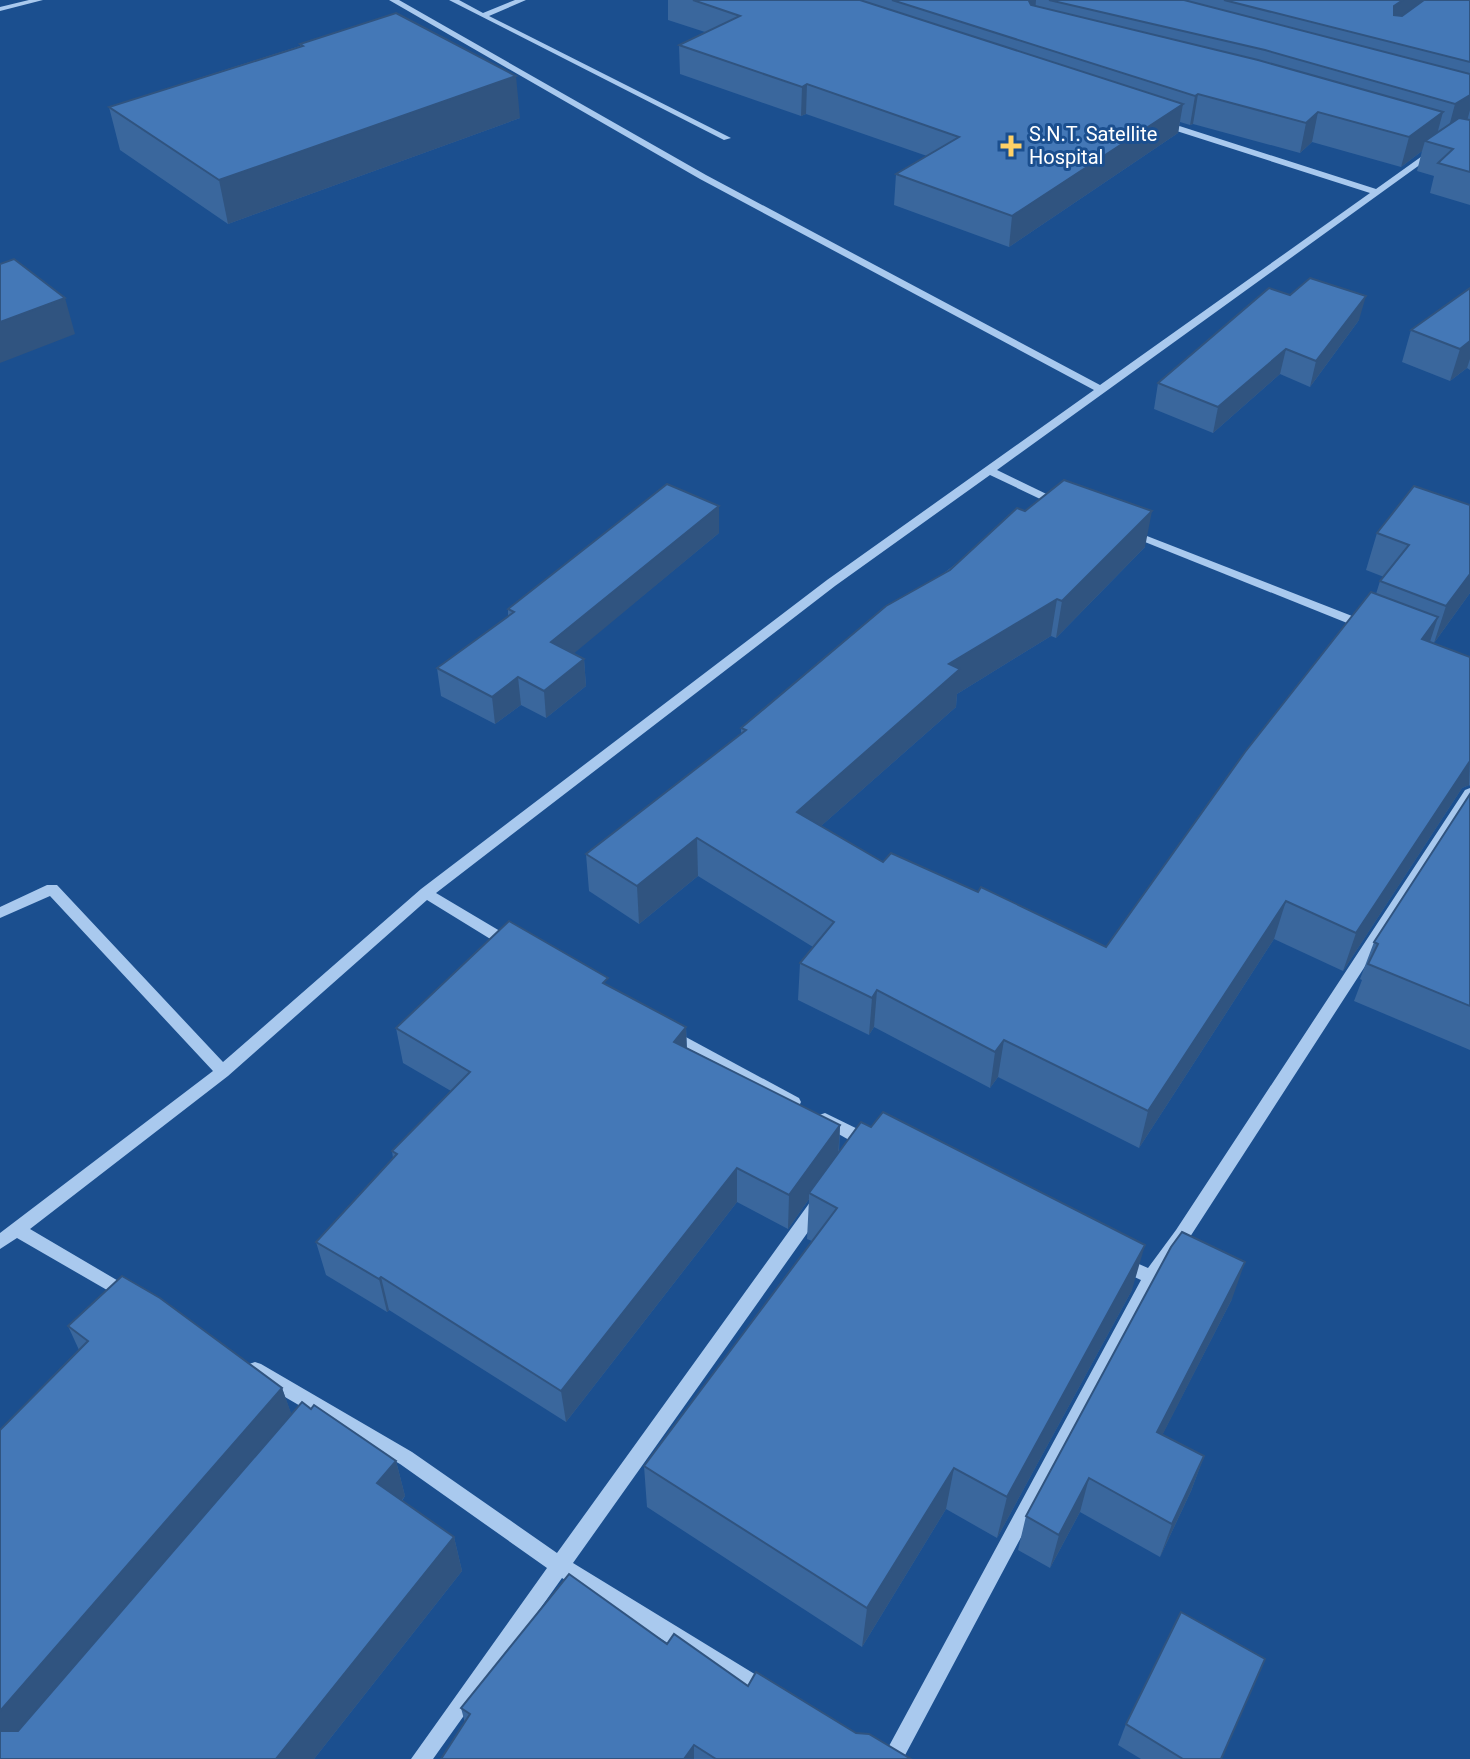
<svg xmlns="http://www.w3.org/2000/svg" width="1470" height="1759" viewBox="0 0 1470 1759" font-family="Roboto,sans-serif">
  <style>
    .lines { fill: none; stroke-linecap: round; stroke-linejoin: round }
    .minor { fill: #a9c9ee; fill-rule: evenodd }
    .wall { fill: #3a679d }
    .shaded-wall { fill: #305480 }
    .building { fill: #4478b7; stroke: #305480; stroke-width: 2 }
    .poi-dot { fill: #ffd166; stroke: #1b4f8f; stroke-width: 3 }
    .labels { text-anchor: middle; stroke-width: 6; stroke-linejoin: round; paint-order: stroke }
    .far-poi-label { font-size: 20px; fill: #fff; stroke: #1b4f8f; text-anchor: start }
  </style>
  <rect width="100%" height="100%" fill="#1b4f8f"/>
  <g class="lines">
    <g class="minor">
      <polygon points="29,0 43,0 0,11 0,7"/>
      <polygon points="389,0 399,0 706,175 1100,385 1370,193 1161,126 1161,122 1167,122 1376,189 1432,149 1439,151 997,470 1065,503 1065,507 1057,507 990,475 835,586 436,893 515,940 517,944 515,948 505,948 427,900 228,1076 30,1229 132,1289 134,1294 132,1299 126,1301 17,1238 0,1249 0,1233 213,1071 50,896 0,918 0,907 47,885 57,885 223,1062 421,889 827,580 1094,390 700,179"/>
      <polygon points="449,0 459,0 483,13 515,0 526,0 489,16 731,138 724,140"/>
      <polygon points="1129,529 1370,623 1372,626 1366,630 1362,629 1125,534 1123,532"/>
      <polygon points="1470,788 1470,804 1188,1240 1157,1282 903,1759 882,1759 1141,1280 1117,1269 1115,1264 1117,1259 1123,1257 1148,1268 1176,1230 1465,790"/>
      <polygon points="671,1029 799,1098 801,1102 799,1106 793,1108 787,1106 666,1039 663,1035 666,1031"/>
      <polygon points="825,1113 870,1135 872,1140 870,1145 864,1146 858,1145 819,1123 817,1119 819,1115"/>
      <polygon points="819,1196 825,1198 827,1203 825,1208 573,1563 771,1684 774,1691 771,1698 764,1701 757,1698 562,1578 433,1759 411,1759 547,1568 400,1464 249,1376 246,1370 249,1364 255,1362 261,1364 412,1452 557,1553 813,1198"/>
    </g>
  </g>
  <g class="wall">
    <polygon points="668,0 1470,0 1470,205 1430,193 1434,176 1417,171 1422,151 1401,167 1312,142 1300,153 1193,124 1190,125 1180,122 1178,133 1009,247 894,205 896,174 927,156 806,114 801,116 680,74 679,45 705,32 668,20"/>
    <polygon points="300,44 520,118 228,224 120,150 109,107 300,46"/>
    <polygon points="1470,288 1470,370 1467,368 1450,381 1402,362 1411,330"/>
    <polygon points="1359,320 1310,387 1280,374 1213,433 1154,409 1158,383"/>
    <polygon points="1470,505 1470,593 1434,643 1470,657 1470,786 1469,785 1462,788 1343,971 1274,939 1139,1148 998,1077 990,1088 874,1027 869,1035 798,1000 800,963 813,947 698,876 639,924 589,891 586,854 741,734 741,728 1025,511 1145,547 1056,638 1051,636 957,694 956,707 821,826 883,862 978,892 1106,947 1376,594 1380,581 1384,577 1366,570 1377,533"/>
    <polygon points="719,533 573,653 584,659 586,686 546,718 521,705 495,724 441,696 437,668 508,616 508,609"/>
    <polygon points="1470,794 1470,1050 1354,1001 1362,980 1360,979 1374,942"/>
    <polygon points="609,986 686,1027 687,1048 840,1125 839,1153 1132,1290 997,1538 946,1509 862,1647 647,1507 644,1466 812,1241 807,1239 809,1199 788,1229 737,1202 566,1422 389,1310 387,1312 326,1275 316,1242 393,1158 392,1151 451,1091 403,1063 396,1028"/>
    <polygon points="1232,1299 1162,1435 1204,1456 1191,1491 1160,1557 1080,1512 1050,1568 1018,1550 1026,1516"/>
    <polygon points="68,1326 282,1388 291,1414 311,1409 396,1461 405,1496 402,1501 454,1537 462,1571 314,1759 0,1759 79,1350"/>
    <polygon points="667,1644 748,1686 856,1733 911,1759 441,1759 465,1723 461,1708"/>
    <polygon points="1126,1724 1221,1759 1141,1759 1118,1745"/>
  </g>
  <g class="shaded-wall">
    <polygon points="1031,0 1036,0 1034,25 1029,1"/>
    <polygon points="1403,0 1435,0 1387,35 1394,6"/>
    <polygon points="516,76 520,118 228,224 219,180"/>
    <polygon points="807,84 806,114 801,116 802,87"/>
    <polygon points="1198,94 1193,124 1190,125 1195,96"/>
    <polygon points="1470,95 1470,110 1467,121 1447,134 1455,104"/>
    <polygon points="1183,104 1178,133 1009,247 1012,216"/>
    <polygon points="1318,112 1312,142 1300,153 1306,123"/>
    <polygon points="1443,112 1435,142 1425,141 1422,151 1401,167 1409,137"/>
    <polygon points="1366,296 1359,320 1310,387 1316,361"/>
    <polygon points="65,298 75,334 0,363 0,322"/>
    <polygon points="1470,341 1470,359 1467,368 1450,381 1460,349"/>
    <polygon points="1286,349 1280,374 1213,433 1218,407"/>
    <polygon points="719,506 719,533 554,670 551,642"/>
    <polygon points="1152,511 1145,547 1056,638 1062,601"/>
    <polygon points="1470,574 1470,593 1434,643 1446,606"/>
    <polygon points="1057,599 1051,636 957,694 956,707 795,849 797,812 949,664"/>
    <polygon points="1438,617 1426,654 1422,639"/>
    <polygon points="584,659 586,686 546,718 544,691"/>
    <polygon points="518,677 521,705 495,724 492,697"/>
    <polygon points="1470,761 1469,785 1462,788 1343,971 1356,933"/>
    <polygon points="697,838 698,876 639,924 637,886"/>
    <polygon points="1286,901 1274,939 1139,1148 1148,1111"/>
    <polygon points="877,990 874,1027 869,1035 872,998"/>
    <polygon points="686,1027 687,1062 674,1042"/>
    <polygon points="1004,1040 998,1077 990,1088 995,1052"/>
    <polygon points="840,1125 838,1159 809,1193 809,1199 788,1229 789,1195"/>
    <polygon points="737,1168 737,1202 566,1422 561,1391"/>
    <polygon points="1145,1245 1132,1290 997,1538 1007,1497"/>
    <polygon points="1245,1262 1232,1299 1146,1467 1157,1432"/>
    <polygon points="381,1277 389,1310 387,1312 379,1279"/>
    <polygon points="282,1388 295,1424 16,1750 0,1744 0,1711"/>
    <polygon points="1204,1456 1191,1491 1160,1557 1172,1524"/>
    <polygon points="396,1461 405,1496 387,1518 377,1483"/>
    <polygon points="954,1468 946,1509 862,1647 867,1608"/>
    <polygon points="1089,1478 1080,1512 1050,1568 1059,1535"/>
    <polygon points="454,1537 462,1571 314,1759 276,1759"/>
    <polygon points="694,1745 694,1759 684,1759"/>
  </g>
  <g class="building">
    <polygon points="693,0 860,0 1183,104 1012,216 896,174 959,137 807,84 802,87 679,45 740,16"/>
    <polygon points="892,0 1031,0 1029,1 1031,5 1258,60 1443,112 1409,137 1318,112 1306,123 1198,94 1195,96"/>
    <polygon points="1049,0 1184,0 1470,74 1470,95 1455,104 1265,50"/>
    <polygon points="1224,0 1403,0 1394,6 1394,15 1402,16 1424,0 1470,0 1470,62"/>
    <polygon points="396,13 516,76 219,180 109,107 303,46 300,44"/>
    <polygon points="1459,118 1470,120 1470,172 1438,163 1453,149 1425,141"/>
    <polygon points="14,259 65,298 0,322 0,264"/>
    <polygon points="1310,278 1366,296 1316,361 1286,349 1218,407 1158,383 1269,288 1290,295"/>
    <polygon points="1470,288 1470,341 1460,349 1411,330"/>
    <polygon points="1064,480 1152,511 1062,601 1057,599 949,664 960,669 797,812 883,862 891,853 978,892 981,887 1106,947 1245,752 1371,592 1438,617 1422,639 1470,657 1470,761 1356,933 1286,901 1148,1111 1004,1040 995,1052 877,990 872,998 800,963 834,922 697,838 637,886 586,854 746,730 741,728 886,606 950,570 1017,508 1025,511"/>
    <polygon points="667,484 719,506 551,642 584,659 544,691 518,677 492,697 437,668 514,612 508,609"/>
    <polygon points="1414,486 1470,505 1470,574 1446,606 1380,581 1409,545 1377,533"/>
    <polygon points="1470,794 1470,1006 1368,964 1378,944 1374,942"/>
    <polygon points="509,921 608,978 603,983 686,1027 674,1042 840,1125 789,1195 737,1168 561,1391 381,1277 379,1279 316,1242 397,1154 392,1151 470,1072 396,1028"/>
    <polygon points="883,1112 1145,1245 1007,1497 954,1468 867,1608 644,1466 837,1208 809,1193 861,1122 871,1127"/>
    <polygon points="1182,1232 1245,1262 1157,1432 1204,1456 1172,1524 1089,1478 1059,1535 1026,1516 1171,1247"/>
    <polygon points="122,1276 160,1298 282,1388 0,1711 0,1430 88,1341 68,1326"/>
    <polygon points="302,1402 311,1409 314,1405 396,1461 377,1483 454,1537 276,1759 0,1759 0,1731 18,1731"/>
    <polygon points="569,1574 667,1644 674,1634 748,1686 756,1672 856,1733 869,1734 911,1759 716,1759 694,1745 684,1759 441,1759 470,1714 461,1708"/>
    <polygon points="1181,1612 1265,1659 1221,1759 1183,1759 1126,1724"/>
  </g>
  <path class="poi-dot" d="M1007 134h8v8h8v8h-8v8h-8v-8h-8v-8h8z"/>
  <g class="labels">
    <g class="far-poi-label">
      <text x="1029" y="141">S.N.T. Satellite<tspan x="1029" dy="23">Hospital</tspan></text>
    </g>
  </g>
</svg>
